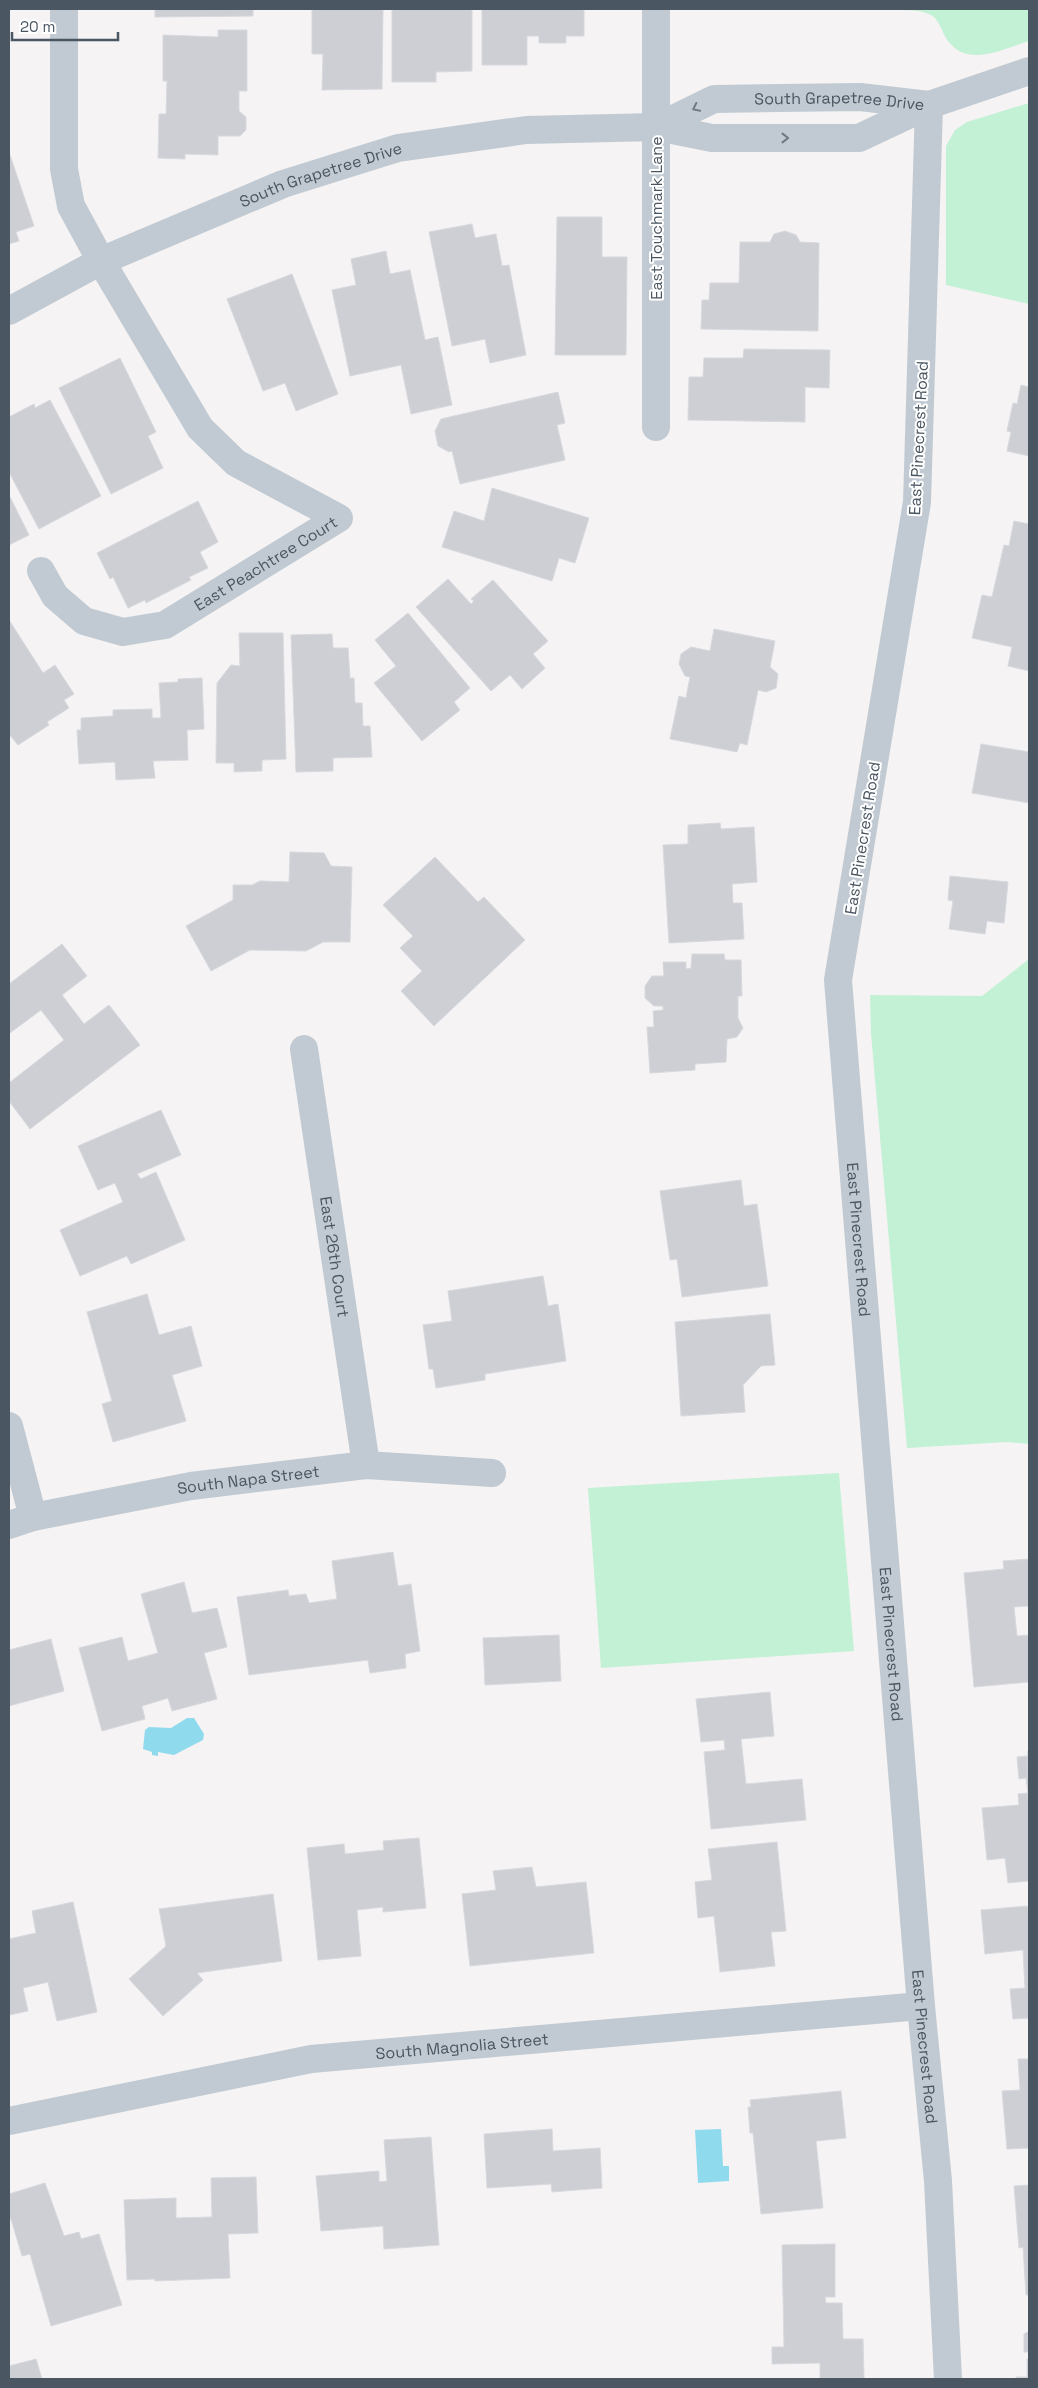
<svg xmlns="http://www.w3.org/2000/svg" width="1038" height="2388" viewBox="0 0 1038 2388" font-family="'Space Grotesk',sans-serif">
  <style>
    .green { fill: #c3f1d5 }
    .water { fill: #90daee }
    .building { fill: #cdcfd5; stroke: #d7d9de }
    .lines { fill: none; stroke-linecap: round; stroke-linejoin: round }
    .minor { stroke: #c1cad2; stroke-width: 28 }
    .oneway { stroke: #6e7983 }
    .labels { text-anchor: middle; stroke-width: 4; stroke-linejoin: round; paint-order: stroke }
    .street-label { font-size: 16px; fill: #4a5661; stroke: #fff }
  </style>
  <rect width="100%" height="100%" fill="#f5f3f3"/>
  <g class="green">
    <path d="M885,9h144v32c-26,8 -61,27 -81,0 -5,-7 -8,-18 -14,-24 -13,-10 -35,-5 -49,-8z"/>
    <polygon points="1029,103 1029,304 946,285 946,146 955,130 967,122"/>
    <polygon points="1029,959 1029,1444 1007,1442 907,1448 871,1033 870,995 982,996"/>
    <polygon points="839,1473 854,1651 601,1668 588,1488"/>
  </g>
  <g class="water">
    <polygon points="187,1718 194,1718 204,1734 203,1740 174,1755 158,1752 158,1756 152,1755 152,1752 143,1749 145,1730 149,1727 171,1728"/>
    <polygon points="721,2129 723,2166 729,2166 729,2181 698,2183 695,2130"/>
  </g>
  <g class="building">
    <polygon points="155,9 253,9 253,16 155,17"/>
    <polygon points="312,9 383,9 382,89 322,90 323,54 312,54"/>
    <polygon points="392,9 472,9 472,71 436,72 436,82 392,82"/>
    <polygon points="482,9 584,9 584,36 566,36 566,43 539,43 539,36 527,36 527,65 482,65"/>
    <polygon points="218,30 247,30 247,91 239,91 239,111 246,117 246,130 240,136 218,136 218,155 185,154 185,159 158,158 159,114 166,114 167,81 163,81 163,35 218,37"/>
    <polygon points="9,152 34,226 16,232 19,241 9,244"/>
    <polygon points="557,217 602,217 602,257 627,257 626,355 555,355"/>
    <polygon points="472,224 475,238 496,234 502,266 509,265 526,355 490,363 485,339 452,346 429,232"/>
    <polygon points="785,231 796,235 800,242 819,243 818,331 701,329 702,300 709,300 710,283 739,283 740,242 770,242 774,234"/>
    <polygon points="386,251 390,274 410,270 425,340 438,337 452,405 411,414 401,365 350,376 332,290 356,285 351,259"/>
    <polygon points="292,274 338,394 296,411 285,383 263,391 227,299"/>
    <polygon points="744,349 830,350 829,388 805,387 805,422 688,420 689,377 703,377 704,358 743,358"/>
    <polygon points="120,358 156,432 148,436 163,468 111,494 59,388"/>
    <polygon points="1021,385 1029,387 1029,456 1007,451 1011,432 1007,431 1013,403 1017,404"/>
    <polygon points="558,392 565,423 557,425 565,460 460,484 452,451 449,452 438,446 435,431 441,419"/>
    <polygon points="50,400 101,496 39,529 9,472 9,417 34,404 35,408"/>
    <polygon points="492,488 589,518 575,563 559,558 552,581 442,547 454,511 484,521"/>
    <polygon points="9,495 29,535 9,545"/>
    <polygon points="198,501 218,542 200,552 208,568 189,577 191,580 146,603 145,600 128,608 113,577 110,579 97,553"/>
    <polygon points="1014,521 1029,524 1029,671 1008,666 1012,647 972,638 982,595 992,597 1004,545 1009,546"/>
    <polygon points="448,579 471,604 474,601 471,599 493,580 548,641 533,654 545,668 522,689 510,675 491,691 416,607"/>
    <polygon points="408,613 470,688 454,702 460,710 422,741 374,683 396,666 375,640"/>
    <polygon points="9,620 43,673 55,665 74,694 64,700 69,708 47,722 49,725 18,745 9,734"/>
    <polygon points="714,629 775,641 770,667 778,674 776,688 766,692 758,690 747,745 740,743 737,752 670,739 679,696 686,698 690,677 685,676 679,664 681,654 691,647 710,651"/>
    <polygon points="239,633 283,633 286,759 262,760 262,771 234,772 234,763 216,763 217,683 231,665 240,666"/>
    <polygon points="332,634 333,648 348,648 350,678 354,678 355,703 362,703 363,726 370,726 372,757 333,758 333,771 296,772 291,635"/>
    <polygon points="202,678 204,729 187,730 188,760 153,761 155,778 116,780 115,762 79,764 77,730 81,730 81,718 113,716 113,710 152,709 152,718 161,718 159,683 178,682 178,679"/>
    <polygon points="981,744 1029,752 1029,803 972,793"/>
    <polygon points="720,823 721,829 754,827 757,882 732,884 733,903 742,903 744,939 669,943 663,845 688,844 688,825"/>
    <polygon points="290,852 324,853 331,866 352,867 350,942 323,942 306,951 250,950 211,971 186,926 233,900 233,885 252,885 260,881 289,882"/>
    <polygon points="435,857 478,902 484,897 525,940 434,1026 401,991 422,971 400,948 413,936 383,905"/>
    <polygon points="950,876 1008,882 1004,923 987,921 985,934 949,929 953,901 948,900"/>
    <polygon points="62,944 87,976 62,995 84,1024 109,1005 140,1045 30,1129 9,1101 9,1083 64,1040 41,1010 10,1033 9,984"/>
    <polygon points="692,954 724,954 725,960 741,960 742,996 738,996 738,1018 743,1028 737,1037 727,1039 726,1062 695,1064 695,1070 650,1073 647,1027 654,1027 653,1011 663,1010 663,1006 654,1006 645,998 645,986 652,976 664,976 663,962 686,962 686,969 691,968"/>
    <polygon points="161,1110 181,1155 137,1174 141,1179 156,1172 185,1240 131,1264 127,1256 80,1276 60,1230 123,1202 115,1183 98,1190 78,1146"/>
    <polygon points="741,1180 744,1206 757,1204 768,1286 682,1297 677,1259 670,1260 660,1191"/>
    <polygon points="543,1276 548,1306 558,1304 566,1361 485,1374 485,1380 436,1388 433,1369 429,1369 423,1325 452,1321 448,1291"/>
    <polygon points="147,1294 159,1335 191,1326 202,1366 172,1375 186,1421 113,1442 102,1404 112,1401 87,1312"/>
    <polygon points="770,1314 775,1365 761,1366 743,1385 745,1412 681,1416 675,1322"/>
    <polygon points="393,1552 398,1586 411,1584 420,1651 405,1654 406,1668 370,1673 368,1660 249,1675 237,1597 288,1590 289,1596 306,1594 309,1603 337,1599 332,1561"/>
    <polygon points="1029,1559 1029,1606 1014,1607 1017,1636 1029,1635 1029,1682 974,1687 964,1573 1004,1569 1003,1561"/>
    <polygon points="184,1582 192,1613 217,1608 227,1647 204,1653 217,1699 172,1711 168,1698 142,1706 145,1719 102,1731 79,1648 122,1637 128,1661 158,1653 141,1594"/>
    <polygon points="559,1635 561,1681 485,1685 483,1638"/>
    <polygon points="51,1639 64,1691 9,1706 9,1650"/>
    <polygon points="770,1692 774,1736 741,1739 746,1784 802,1779 806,1820 711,1829 704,1752 725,1750 724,1740 701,1742 696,1699"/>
    <polygon points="1028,1751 1029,1881 1008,1883 1005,1858 987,1860 982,1808 1019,1805 1018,1794 1028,1793 1026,1778 1019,1779 1017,1757 1028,1756"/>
    <polygon points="419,1838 426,1908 383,1912 383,1907 357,1910 361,1956 318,1960 307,1848 344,1844 345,1854 384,1850 383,1841"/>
    <polygon points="777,1842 786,1931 771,1932 775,1966 720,1972 714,1916 698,1918 695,1882 712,1880 708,1849"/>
    <polygon points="532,1867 536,1887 586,1882 594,1953 470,1966 462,1894 496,1890 493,1871"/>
    <polygon points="273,1894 282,1961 197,1973 203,1980 163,2016 129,1979 166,1946 159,1909"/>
    <polygon points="73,1902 97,2012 57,2021 48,1982 23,1988 28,2011 9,2015 9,1939 36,1933 32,1911"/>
    <polygon points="1027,1906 1029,1911 1029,2024 1028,2018 1013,2019 1010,1989 1025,1988 1023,1950 985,1954 981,1910"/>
    <polygon points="1018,2059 1029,2059 1029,2148 1007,2149 1002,2091 1020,2090"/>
    <polygon points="841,2091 846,2138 816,2141 823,2208 761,2214 753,2133 750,2133 748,2107 751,2107 750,2100"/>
    <polygon points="552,2129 553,2151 600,2148 602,2188 552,2192 551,2184 487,2188 484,2134"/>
    <polygon points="431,2137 439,2245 384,2249 383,2226 321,2231 316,2176 379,2171 379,2182 387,2181 384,2140"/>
    <polygon points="256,2177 258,2233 228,2234 230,2278 155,2281 155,2279 127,2280 124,2200 176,2198 176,2218 212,2217 211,2178"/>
    <polygon points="45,2183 64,2236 79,2232 81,2239 99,2234 122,2305 51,2326 30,2254 22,2256 11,2219 9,2219 9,2194"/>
    <polygon points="1029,2185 1029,2295 1026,2295 1023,2247 1019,2248 1014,2186"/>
    <polygon points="835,2244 835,2297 825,2297 826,2303 842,2303 843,2339 863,2339 864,2379 820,2379 820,2363 772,2364 772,2347 784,2347 782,2245"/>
    <polygon points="1029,2331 1029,2352 1024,2352 1024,2334"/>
    <polygon points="36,2359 42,2379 9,2379 9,2366"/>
    <polygon points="1027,2359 1029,2359 1029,2379 1016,2379 1016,2377 1027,2377"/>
  </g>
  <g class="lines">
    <g class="minor">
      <path id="s1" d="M929,105l-12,397 -79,478 83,1026 17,175 10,198"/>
      <path id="s2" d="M657,127l57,-28 146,-2 69,8"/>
      <path id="s3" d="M9,311l92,-50 182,-77 115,-36 128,-18 131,-3 55,11h147l70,-33 100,-34"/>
      <polyline points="656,427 656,9"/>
      <path id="s4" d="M41,571l14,25 29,25 39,11 42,-7 174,-107 -103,-55 -36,-35 -99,-167 -30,-55 -7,-37v-160"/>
      <path id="s5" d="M304,1049l62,416"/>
      <polyline points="9,1426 33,1517"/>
      <path id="s6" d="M9,1525l24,-8 158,-31 175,-21 126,8"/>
      <path id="s7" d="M9,2121l302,-62 610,-53"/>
    </g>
  </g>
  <defs><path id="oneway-chevron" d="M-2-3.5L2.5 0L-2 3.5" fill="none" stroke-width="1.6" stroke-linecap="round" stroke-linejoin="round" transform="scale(1.25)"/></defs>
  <g class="oneway">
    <use href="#oneway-chevron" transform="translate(696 108) rotate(154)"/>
    <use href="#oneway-chevron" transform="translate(785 138)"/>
  </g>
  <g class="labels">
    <g class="street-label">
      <text dy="6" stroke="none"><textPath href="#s2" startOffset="189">South Grapetree Drive</textPath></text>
      <text dy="6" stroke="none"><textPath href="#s3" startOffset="341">South Grapetree Drive</textPath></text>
      <text transform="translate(656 218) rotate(-90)" y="6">East Touchmark Lane</text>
      <text transform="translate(918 438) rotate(-87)" y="6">East Pinecrest Road</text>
      <text dy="6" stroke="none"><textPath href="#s4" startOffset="268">East Peachtree Court</textPath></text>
      <text transform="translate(862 838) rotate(-81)" y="6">East Pinecrest Road</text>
      <text dy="6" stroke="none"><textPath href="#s1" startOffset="1142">East Pinecrest Road</textPath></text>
      <text dy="6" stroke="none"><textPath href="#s5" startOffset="210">East 26th Court</textPath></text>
      <text dy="6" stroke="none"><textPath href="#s6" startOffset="244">South Napa Street</textPath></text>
      <text dy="6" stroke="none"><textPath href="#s1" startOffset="1548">East Pinecrest Road</textPath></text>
      <text dy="6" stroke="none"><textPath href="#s7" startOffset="460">South Magnolia Street</textPath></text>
      <text dy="6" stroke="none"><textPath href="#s1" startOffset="1952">East Pinecrest Road</textPath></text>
    </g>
  </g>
  <rect width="1038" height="2388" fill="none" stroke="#4a5661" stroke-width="20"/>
  <path d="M12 32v8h106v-8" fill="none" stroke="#4a5661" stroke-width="2.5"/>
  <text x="20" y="32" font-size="15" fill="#4a5661" stroke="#ffffff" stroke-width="4" paint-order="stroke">20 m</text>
</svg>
